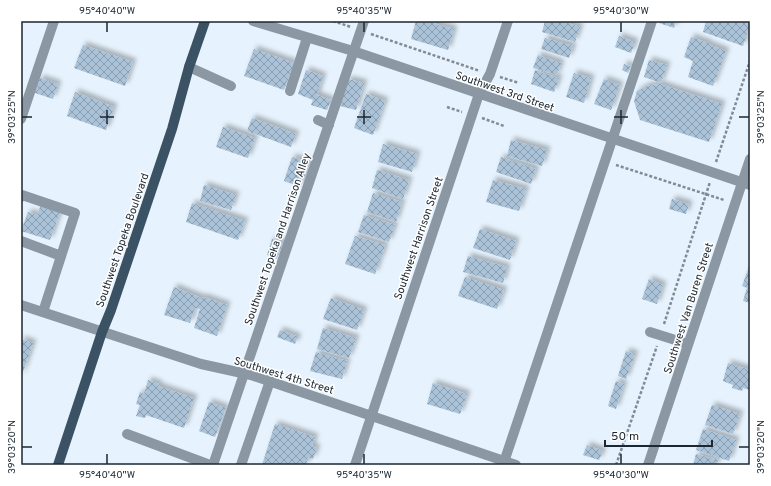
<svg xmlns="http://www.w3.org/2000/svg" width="771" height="486" viewBox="0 0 771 486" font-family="Overpass,sans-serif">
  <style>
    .building { fill: url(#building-cross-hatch); filter: url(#shadow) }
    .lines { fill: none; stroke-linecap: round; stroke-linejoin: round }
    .path { stroke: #808b96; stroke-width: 2.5; stroke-dasharray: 3 2; stroke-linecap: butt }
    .minor { stroke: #8b98a4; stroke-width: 10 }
    .major { stroke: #3b5164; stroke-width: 10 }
    .ticks { fill: none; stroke: #1c2731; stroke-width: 1.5 }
    .labels { text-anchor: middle; stroke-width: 3; stroke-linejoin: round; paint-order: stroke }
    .street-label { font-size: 11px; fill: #1c2731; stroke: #fff }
    .neatline { fill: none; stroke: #1c2731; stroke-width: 1.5 }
    .ticks-label { font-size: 10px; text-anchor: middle; fill: #1c2731 }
  </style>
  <defs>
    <pattern id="building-cross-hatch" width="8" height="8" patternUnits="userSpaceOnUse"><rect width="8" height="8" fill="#aac3d8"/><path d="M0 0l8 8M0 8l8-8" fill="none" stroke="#8a9eb0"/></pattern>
    <filter id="shadow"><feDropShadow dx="3.5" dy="-3.5" stdDeviation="2" flood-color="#0004"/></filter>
  </defs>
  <rect width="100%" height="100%" fill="#e6f2fd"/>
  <g class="building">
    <polygon points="416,21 426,21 454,29 448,50 411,39"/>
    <polygon points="545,21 561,21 580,27 575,42 542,32"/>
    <polygon points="659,21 676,21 674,28 659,23"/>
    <polygon points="706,21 740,21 750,24 743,46 703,32"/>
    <polygon points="619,36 635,42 631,53 615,47"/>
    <polygon points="691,37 708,43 708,44 726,51 713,86 688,77 693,61 684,57"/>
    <polygon points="545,38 573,46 569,58 541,49"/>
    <polygon points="83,45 133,62 125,86 74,68"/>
    <polygon points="254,49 294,63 284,90 244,76"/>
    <polygon points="538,55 561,63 557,75 533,68"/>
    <polygon points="649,60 667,65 661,83 644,77"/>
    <polygon points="624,64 631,66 628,73 622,70"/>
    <polygon points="306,70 323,76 317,95 331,100 327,110 311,105 313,100 298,94"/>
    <polygon points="535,70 559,78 554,92 531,84"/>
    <polygon points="574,73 591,78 584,103 566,97"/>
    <polygon points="40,78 58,84 53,99 35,93"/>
    <polygon points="348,79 364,83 356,110 340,106"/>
    <polygon points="604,79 620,85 611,110 594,104"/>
    <polygon points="660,84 722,104 709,142 640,120 634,101 637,91 646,86"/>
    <polygon points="75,92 114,107 106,130 67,116"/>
    <polygon points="366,94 385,101 373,135 354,128"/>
    <polygon points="252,118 296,134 291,147 247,131"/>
    <polygon points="223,127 255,138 248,158 216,147"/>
    <polygon points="511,140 547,150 542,166 507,156"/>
    <polygon points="383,144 417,154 412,172 378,162"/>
    <polygon points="292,157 309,162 301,187 284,181"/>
    <polygon points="501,157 536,169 531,184 496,172"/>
    <polygon points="377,170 409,180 403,199 372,188"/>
    <polygon points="493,180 526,189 519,211 486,202"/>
    <polygon points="204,185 236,195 231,210 200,201"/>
    <polygon points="373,193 402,202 396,222 367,212"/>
    <polygon points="672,199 689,204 686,214 669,209"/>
    <polygon points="192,203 245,221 238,240 186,222"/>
    <polygon points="41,205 60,212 50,240 21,231 28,212 37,215"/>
    <polygon points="364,215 395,225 389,242 358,232"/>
    <polygon points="480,229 516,241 510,260 473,248"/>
    <polygon points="355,236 385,245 381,259 371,256 380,259 375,274 345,264"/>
    <polygon points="272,239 283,242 277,259 267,255"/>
    <polygon points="468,256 507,267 503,283 463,272"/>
    <polygon points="750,264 750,303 743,301 747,288 742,286"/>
    <polygon points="465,277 504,290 497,309 458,296"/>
    <polygon points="649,279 663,285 657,304 642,299"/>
    <polygon points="174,287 199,297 204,298 204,297 227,305 217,336 194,328 200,309 195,308 190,323 164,315"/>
    <polygon points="331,298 364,310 357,330 323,319"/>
    <polygon points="323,328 356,338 349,358 317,349"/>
    <polygon points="280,330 298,337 295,344 277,337"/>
    <polygon points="21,339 33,343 21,378"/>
    <polygon points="626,351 635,354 626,379 618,376"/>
    <polygon points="316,352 347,361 342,379 310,371"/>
    <polygon points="728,363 750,370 750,390 743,388 742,391 732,388 733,385 723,381"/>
    <polygon points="148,380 159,384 158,386 194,398 184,428 146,415 145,418 136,416 140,405 136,404 140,392 144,394"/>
    <polygon points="616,381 624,384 616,409 608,406"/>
    <polygon points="433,383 467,394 460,414 427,404"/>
    <polygon points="209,402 226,408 215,437 199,431"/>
    <polygon points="712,405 740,414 733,434 705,425"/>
    <polygon points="275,424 315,437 312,446 317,448 313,459 308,458 306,465 262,465"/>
    <polygon points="703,429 736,440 729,461 696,450"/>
    <polygon points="587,445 603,451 599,460 583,455"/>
    <polygon points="696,454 718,460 717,465 693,465"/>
  </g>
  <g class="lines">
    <g class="path">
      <polyline points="333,21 351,27"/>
      <polyline points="371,34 480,71"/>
      <polyline points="500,77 519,83"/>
      <polyline points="447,107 462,112"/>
      <polyline points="482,118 504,126"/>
      <polyline points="716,162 750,61"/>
      <polyline points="616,165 724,200"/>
      <polyline points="664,324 710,182"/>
      <polyline points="616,465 657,346"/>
    </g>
    <g class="minor">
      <polyline points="253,21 353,51 750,185"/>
      <polyline points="189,67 231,86"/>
      <polyline points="290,91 307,38"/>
      <polyline points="21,119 54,21"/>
      <polyline points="318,120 329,125"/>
      <polyline points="21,197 22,195 75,213 43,312"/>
      <polyline points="21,241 61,256"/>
      <polyline points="21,305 201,364 251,375 516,465"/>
      <polyline points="650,332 688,344"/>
      <polyline points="127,434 210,465"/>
      <polyline points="213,465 364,21"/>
      <polyline points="241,465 270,381"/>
      <polyline points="355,465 479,94 490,74 508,21"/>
      <polyline points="503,465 652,21"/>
      <polyline points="648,465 750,159"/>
    </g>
    <polyline class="major" points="58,465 102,332 111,310 172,129 189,67 205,21"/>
  </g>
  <path class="ticks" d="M107,22v10M364,22v10M621,22v10M107,110v14M364,110v14M621,110v14M22,117h10M100,117h14M357,117h14M614,117h14M739,117h10M22,447h10M739,447h10M107,454v10M364,454v10M621,454v10"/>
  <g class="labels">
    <g class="street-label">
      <text transform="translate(505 91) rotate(19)" y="4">Southwest 3rd Street</text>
      <text transform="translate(418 238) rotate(-71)" y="4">Southwest Harrison Street</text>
      <text transform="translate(277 239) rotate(-71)" y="4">Southwest Topeka and Harrison Alley</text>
      <text transform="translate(122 240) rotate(-71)" y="4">Southwest Topeka Boulevard</text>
      <text transform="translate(688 308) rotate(-72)" y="4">Southwest Van Buren Street</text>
      <text transform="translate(284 375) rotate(17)" y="4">Southwest 4th Street</text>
    </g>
  </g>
  <rect width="771" height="486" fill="none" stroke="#ffffff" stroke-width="44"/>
  <path d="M605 440v6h107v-6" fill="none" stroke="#1c2731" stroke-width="2"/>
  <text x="611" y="440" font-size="12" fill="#1c2731" stroke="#ffffff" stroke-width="3" paint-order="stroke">50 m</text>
  <rect x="22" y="22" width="727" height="442" class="neatline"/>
  <g class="ticks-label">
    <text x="107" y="14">95°40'40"W</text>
    <text x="364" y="14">95°40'35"W</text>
    <text x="621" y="14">95°40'30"W</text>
    <text transform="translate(11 117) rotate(-90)" y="4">39°03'25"N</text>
    <text transform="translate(760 117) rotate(-90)" y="4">39°03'25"N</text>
    <text transform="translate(11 447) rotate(-90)" y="4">39°03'20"N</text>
    <text transform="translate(760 447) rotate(-90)" y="4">39°03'20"N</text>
    <text x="107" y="478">95°40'40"W</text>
    <text x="364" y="478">95°40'35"W</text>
    <text x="621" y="478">95°40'30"W</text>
  </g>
</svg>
